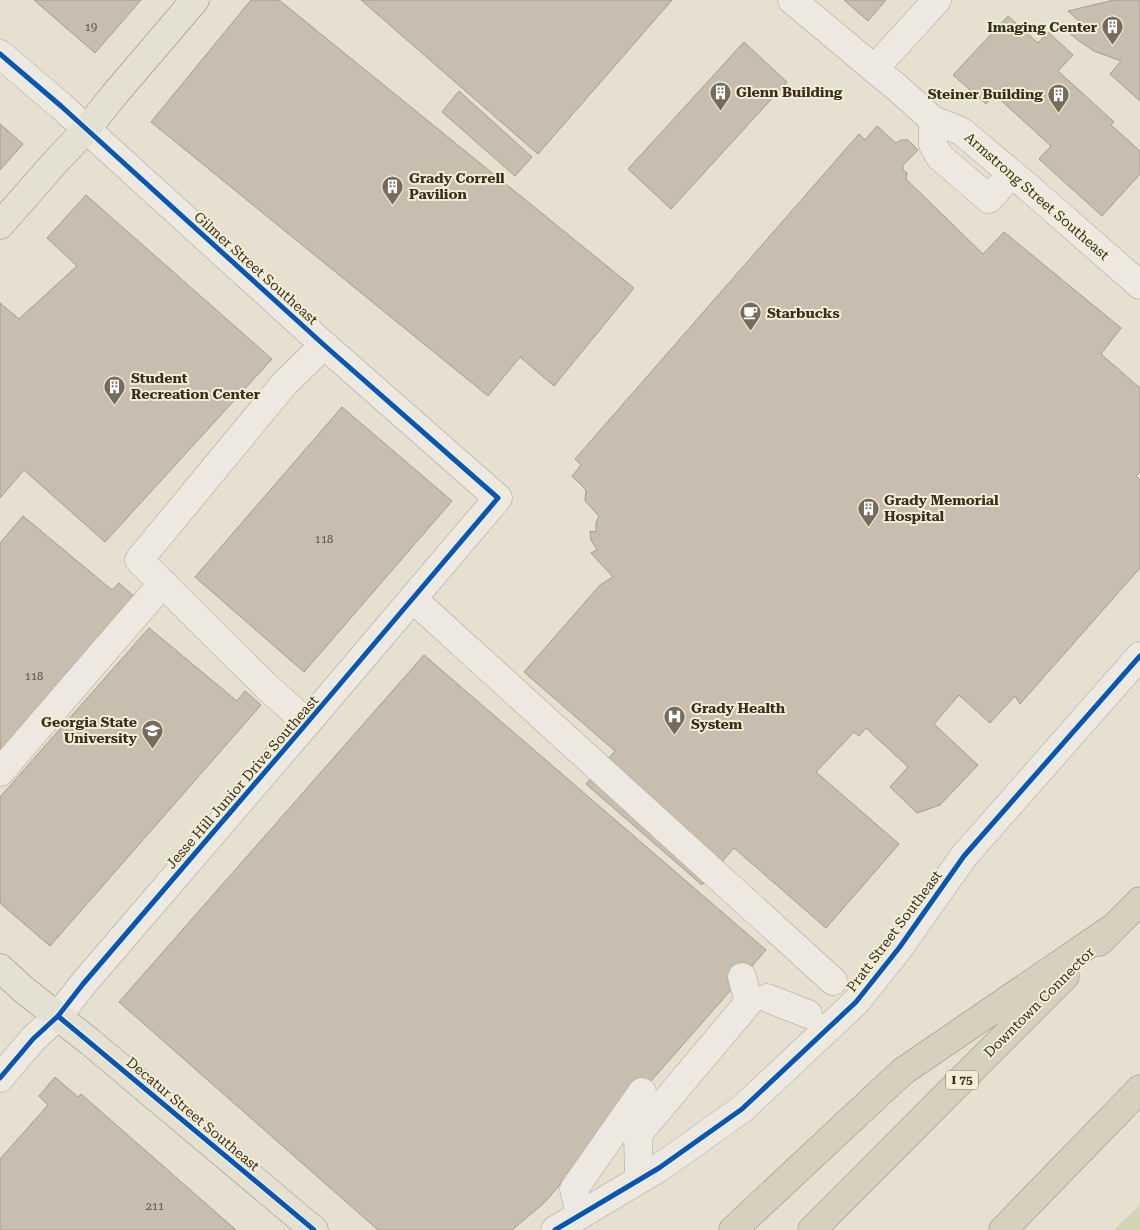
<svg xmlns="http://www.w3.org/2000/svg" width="1140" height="1230" viewBox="0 0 1140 1230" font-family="'Roboto Serif',serif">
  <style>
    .green { fill: #d2d5b2 }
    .building { fill: #c8beb0; stroke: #a59c8e }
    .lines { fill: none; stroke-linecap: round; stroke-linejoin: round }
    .minor-casing { stroke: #aaa598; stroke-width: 29 }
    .major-casing { stroke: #908a7f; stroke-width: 29 }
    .highway-casing { stroke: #908a7f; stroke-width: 29 }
    .minor { stroke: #ede9e0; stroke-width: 28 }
    .major { stroke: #e4e0d2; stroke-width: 28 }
    .highway { stroke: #d7d0bf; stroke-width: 28 }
    .cycleway-casing { stroke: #f5eed5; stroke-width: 8 }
    .cycleway { stroke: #0057b8; stroke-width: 5 }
    .labels { text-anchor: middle; stroke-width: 4; stroke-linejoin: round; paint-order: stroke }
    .number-label { font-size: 11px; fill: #5d5143 }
    .shield { fill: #f5eed5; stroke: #716756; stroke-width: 1 }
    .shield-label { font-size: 12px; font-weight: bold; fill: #392d1f }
    .poi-label { font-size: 14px; font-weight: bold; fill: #392d1f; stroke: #f5eed5; text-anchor: start }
    .street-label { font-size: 14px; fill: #392d1f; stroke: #f5eed5 }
  </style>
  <rect width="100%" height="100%" fill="#e5e0cf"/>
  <polygon class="green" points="1140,1205 1140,1230 1114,1230"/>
  <g class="building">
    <polygon points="34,0 141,0 95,53"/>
    <polygon points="251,0 279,0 634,288 554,386 520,357 488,396 151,122"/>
    <polygon points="361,0 672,0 538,154"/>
    <polygon points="844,0 886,0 868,21"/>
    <polygon points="1114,0 1140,0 1140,101 1110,74 1121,61 1094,51 1079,41 1068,32 1079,21 1068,11"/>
    <polygon points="1008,16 1038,43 1048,32 1073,55 1058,71 1114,122 1111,125 1140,151 1140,174 1102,216 1039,159 1051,146 994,94 986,104 953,75"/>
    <polygon points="744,42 787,82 671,209 628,169"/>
    <polygon points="459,91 532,157 515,176 442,112"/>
    <polygon points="0,124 23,144 0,170"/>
    <polygon points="877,126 896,143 901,140 908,140 918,150 903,165 903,170 907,173 906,179 983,254 1004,232 1121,328 1101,354 1140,388 1140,472 1136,476 1140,480 1140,568 1020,704 1015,696 990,723 959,695 934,724 978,765 940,805 917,813 890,787 908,767 866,728 859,736 854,732 816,772 899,844 826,928 734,848 702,885 586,784 615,751 524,672 600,585 613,577 591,553 597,550 591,540 590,531 596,532 596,523 599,516 585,501 586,490 572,476 581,465 575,459 859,134 865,140"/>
    <polygon points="86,195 272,359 105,542 24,470 0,498 0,303 19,319 77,266 47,238"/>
    <polygon points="342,407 452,501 304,672 195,577"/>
    <polygon points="23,516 112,590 119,583 136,598 0,753 0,543"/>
    <polygon points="149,628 237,701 245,691 261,705 50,946 0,903 0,797"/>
    <polygon points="424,655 766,950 544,1203 512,1230 378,1230 119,1002"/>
    <polygon points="55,1077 78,1097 81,1094 236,1230 0,1230 0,1159 48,1105 39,1096"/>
  </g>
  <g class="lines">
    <defs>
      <g id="minor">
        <polyline points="792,0 901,91 933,120 961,131 1029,188 1140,285"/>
        <polyline points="0,54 61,106 324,345 498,498 307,723 83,984 58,1016 33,1039 0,1078"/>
        <polyline points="874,69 937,0"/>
        <polyline points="933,120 933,145 940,157 989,199 1011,174"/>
        <polyline points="413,599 833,981"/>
        <polyline points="307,723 267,687 139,560 285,383 324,345"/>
        <polyline points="0,772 163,583"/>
        <polyline points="767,998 808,1014"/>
        <polyline points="639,1179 638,1134 749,1002 742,977"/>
        <polyline points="580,1214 574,1189 642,1092"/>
        <polyline points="555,1230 659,1168 742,1109 856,1002 899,948 964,856 1140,656"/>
      </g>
      <g id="major">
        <polyline points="0,225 59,158 86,130 114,95 195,0"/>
        <polyline points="0,968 24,990 89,1041 314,1230"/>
      </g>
      <g id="highway">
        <polyline points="1099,942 1140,901"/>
        <polyline points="733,1230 902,1072 1111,929"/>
        <polyline points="812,1230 1065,976"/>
        <polyline points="1003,1230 1140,1089"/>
      </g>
    </defs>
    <use href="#minor" class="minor-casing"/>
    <use href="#major" class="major-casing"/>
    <use href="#highway" class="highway-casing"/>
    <use href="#minor" class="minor"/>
    <use href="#major" class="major"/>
    <use href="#highway" class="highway"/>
    <defs>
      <g id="cycleway">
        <polyline points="0,54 61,106 324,345 498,498 307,723 83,984 58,1016 33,1039 0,1078"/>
        <polyline points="58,1016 314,1230"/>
        <polyline points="555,1230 659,1168 742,1109 856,1002 899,948 964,856 1140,656"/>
      </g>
    </defs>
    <use href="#cycleway" class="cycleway-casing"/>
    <use href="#cycleway" class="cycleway"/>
  </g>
  <defs>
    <symbol id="building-pin" viewBox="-11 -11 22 30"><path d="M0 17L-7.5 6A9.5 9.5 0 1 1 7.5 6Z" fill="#756c5d" stroke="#f5eed5"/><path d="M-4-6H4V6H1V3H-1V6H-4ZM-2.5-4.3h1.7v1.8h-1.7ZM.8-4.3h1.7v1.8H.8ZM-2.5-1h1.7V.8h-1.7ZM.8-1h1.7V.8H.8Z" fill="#fff"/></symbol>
    <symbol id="cafe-pin" viewBox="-11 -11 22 30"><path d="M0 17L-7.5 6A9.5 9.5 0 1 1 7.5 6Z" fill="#756c5d" stroke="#f5eed5"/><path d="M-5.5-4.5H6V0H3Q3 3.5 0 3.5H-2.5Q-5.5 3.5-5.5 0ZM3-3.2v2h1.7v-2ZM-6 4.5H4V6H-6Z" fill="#fff"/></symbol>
    <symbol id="hospital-pin" viewBox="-11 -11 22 30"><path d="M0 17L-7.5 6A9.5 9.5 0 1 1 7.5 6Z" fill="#756c5d" stroke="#f5eed5"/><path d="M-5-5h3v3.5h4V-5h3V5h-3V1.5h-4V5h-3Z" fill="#fff"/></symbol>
    <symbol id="university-pin" viewBox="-11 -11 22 30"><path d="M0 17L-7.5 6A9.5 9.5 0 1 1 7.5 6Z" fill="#756c5d" stroke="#f5eed5"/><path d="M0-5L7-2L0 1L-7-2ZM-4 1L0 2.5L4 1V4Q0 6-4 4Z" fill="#fff"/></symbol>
  </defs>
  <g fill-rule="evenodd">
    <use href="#building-pin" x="1100" y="14" width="25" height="34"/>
    <use href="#building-pin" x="708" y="80" width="25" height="34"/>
    <use href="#building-pin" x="1046" y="82" width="25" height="34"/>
    <use href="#building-pin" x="380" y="174" width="25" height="34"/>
    <use href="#cafe-pin" x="738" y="300" width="25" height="34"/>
    <use href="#building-pin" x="102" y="374" width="25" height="34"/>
    <use href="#building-pin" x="856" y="496" width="25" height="34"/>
    <use href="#hospital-pin" x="662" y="704" width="25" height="34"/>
    <use href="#university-pin" x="140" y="718" width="25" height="34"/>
  </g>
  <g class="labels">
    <g class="number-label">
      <text x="91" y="31">19</text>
      <text x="324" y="543">118</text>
      <text x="34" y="680">118</text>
      <text x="155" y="1210">211</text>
    </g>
    <rect class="shield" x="946" y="1070.5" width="32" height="19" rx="4"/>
    <g class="shield-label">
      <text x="962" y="1084">I 75</text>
    </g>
    <g class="poi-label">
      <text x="1097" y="32" text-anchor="end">Imaging Center</text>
      <text x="736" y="97">Glenn Building</text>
      <text x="1043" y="99" text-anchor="end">Steiner Building</text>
      <text x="409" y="183">Grady Correll<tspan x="409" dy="16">Pavilion</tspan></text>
      <text x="767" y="318">Starbucks</text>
      <text x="131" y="383">Student<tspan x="131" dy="16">Recreation Center</tspan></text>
      <text x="884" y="505">Grady Memorial<tspan x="884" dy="16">Hospital</tspan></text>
      <text x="691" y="713">Grady Health<tspan x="691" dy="16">System</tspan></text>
      <text x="137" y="727" text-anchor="end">Georgia State<tspan x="137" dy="16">University</tspan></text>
    </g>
    <g class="street-label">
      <text transform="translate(1037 196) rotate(41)" y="5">Armstrong Street Southeast</text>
      <text transform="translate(256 268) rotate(42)" y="5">Gilmer Street Southeast</text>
      <text transform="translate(242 782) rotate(-49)" y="5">Jesse Hill Junior Drive Southeast</text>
      <text transform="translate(894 931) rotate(-53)" y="5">Pratt Street Southeast</text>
      <text transform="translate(1039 1002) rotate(-45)" y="5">Downtown Connector</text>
      <text transform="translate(193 1114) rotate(40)" y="5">Decatur Street Southeast</text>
    </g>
  </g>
</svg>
